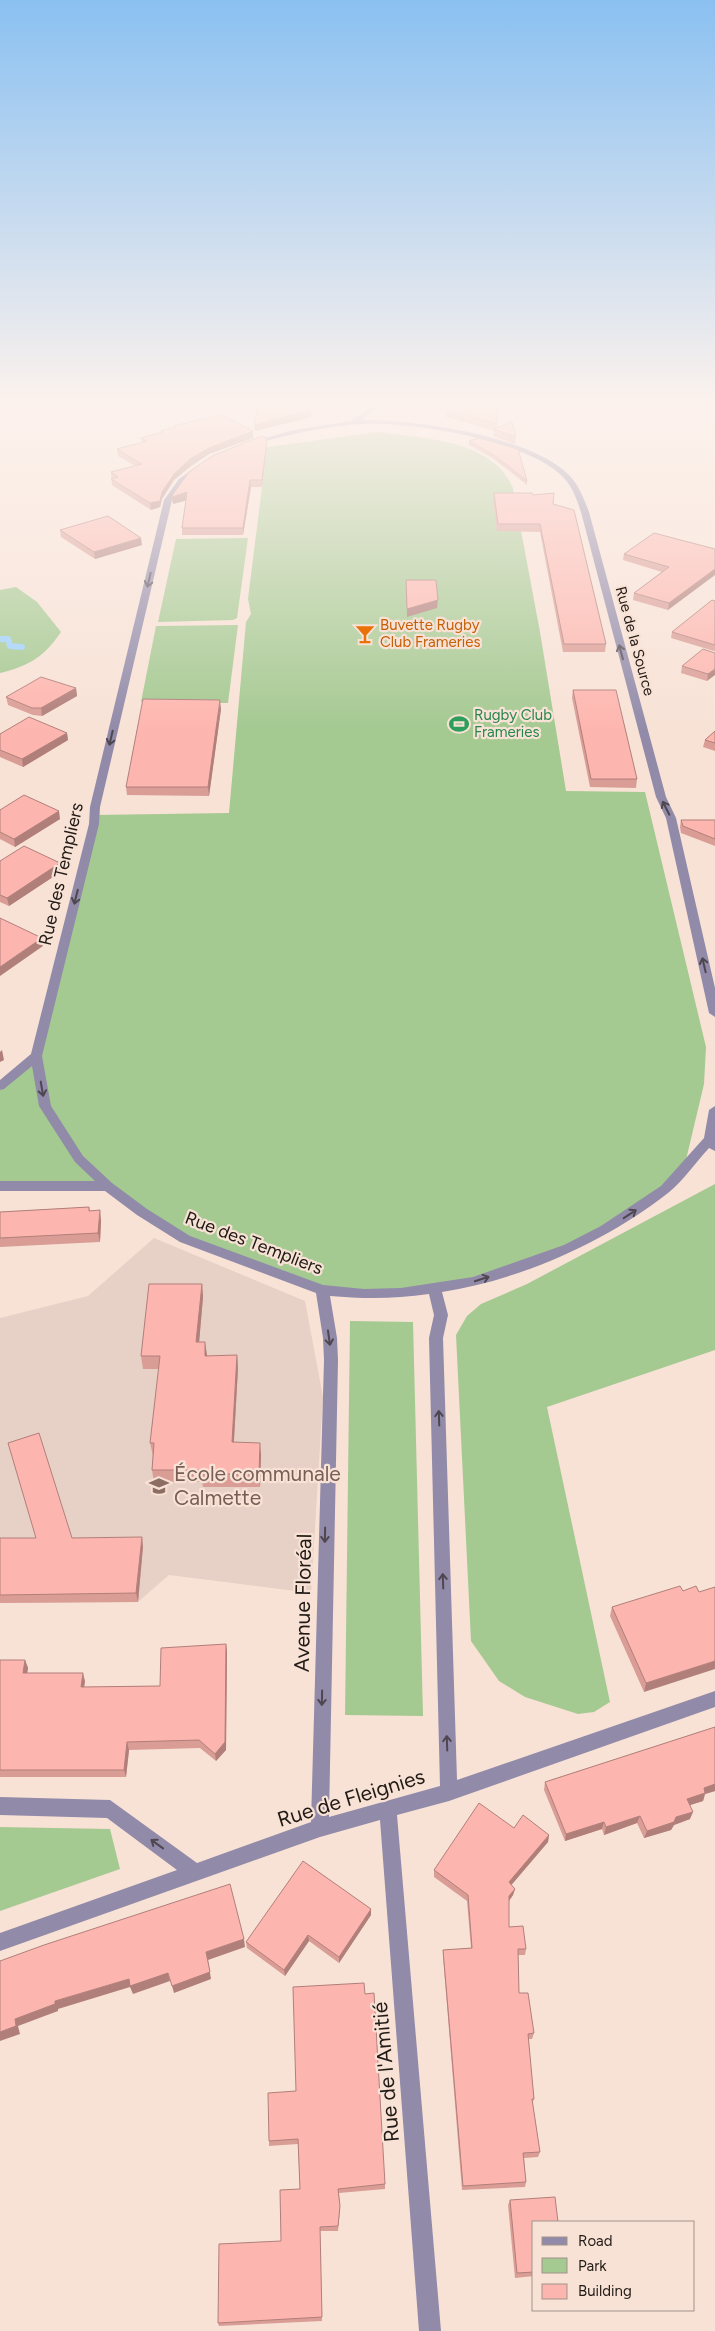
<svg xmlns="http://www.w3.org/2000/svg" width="715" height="2331" viewBox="0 0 715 2331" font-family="Figtree,sans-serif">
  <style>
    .education { fill: #e7d0c5 }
    .green { fill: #a4c991 }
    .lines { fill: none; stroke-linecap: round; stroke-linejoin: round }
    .stream { stroke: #9dd1fe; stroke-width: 6 }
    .minor { fill: #918aa9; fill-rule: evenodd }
    .wall { fill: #da9d96 }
    .shaded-wall { fill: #b17f7a }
    .building { fill: #fdb6af; stroke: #b17f7a }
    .oneway { stroke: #4e4750 }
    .labels { text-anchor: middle; stroke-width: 4.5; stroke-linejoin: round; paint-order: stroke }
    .far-food-label { font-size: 15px; fill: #c56008; stroke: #f8e2d6; text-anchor: start }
    .far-street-label { font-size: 15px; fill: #211a15; stroke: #f8e2d6 }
    .far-leisure-label { font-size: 15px; fill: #27864d; stroke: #f8e2d6; text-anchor: start }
    .street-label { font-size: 18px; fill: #211a15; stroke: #f8e2d6 }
    .near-education-label { font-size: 21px; fill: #785e54; stroke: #f8e2d6; text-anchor: start }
    .near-street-label { font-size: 21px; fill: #211a15; stroke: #f8e2d6 }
  </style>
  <rect width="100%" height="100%" fill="#f8e2d6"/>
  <polygon class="education" points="154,1238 305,1301 323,1397 311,1593 169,1575 138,1602 0,1603 0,1318 88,1296"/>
  <g class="green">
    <path d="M379,432c46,7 113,7 134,56l27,144 26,159 79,1 61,255 -2,37 -19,80 -20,25 -96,59 -135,41 -112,1 -137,-51 -77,-53h-108v-100l36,-30 59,-241 134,-2 17,-191 5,-8 -3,-15 19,-152z"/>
    <polygon points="248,538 237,618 233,620 158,622 176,539"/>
    <path d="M16,587l21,15 24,30c-16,24 -32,34 -61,41v-83z"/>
    <polygon points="238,625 228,703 141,702 156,626"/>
    <polygon points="715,1184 715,1350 547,1407 610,1702 594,1712 578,1714 525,1697 499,1681 471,1641 456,1335 467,1316 481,1304 527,1284"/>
    <polygon points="350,1321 413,1322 423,1716 345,1715"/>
    <polygon points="0,1827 110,1829 120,1869 0,1911"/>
  </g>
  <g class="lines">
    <polyline class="stream" points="0,639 8,639 10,646 22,647"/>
    <g class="minor">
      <path d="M373,406h6l-18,14c54,-1 169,16 208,55 10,10 15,24 20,37l77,285 10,21 39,170v29l-6,-4 -43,-195 -10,-21 -75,-285c-4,-12 -8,-24 -17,-34 -36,-38 -151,-56 -202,-54 -38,2 -75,11 -112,21l-3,-2 47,-13 57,-9z"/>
      <path d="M200,464l3,2 -1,1 -19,15 -11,18 -72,307 -1,17 -57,232 9,50 32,50 29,27 35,26 43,27 133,49 41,4 37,-1 72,-11 91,-32 37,-19 60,-40 43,-48 5,-28 6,-4v45l-6,-3c-13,14 -26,33 -41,45 -62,49 -148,87 -226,99l6,23 -5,23 14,442 258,-89v16l-266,94 -52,14 44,516h-22l-39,-511 -60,17 -320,114v-18l177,-63 -70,-52 -107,-3v-18l110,3 87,63 114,-41 13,-462 -1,-22 -7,-45 -136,-51 -43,-27 -32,-24h-105v-10h95l-20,-19 -36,-56 -7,-40 -28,23 -4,1v-10l31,-26 58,-230 1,-17 74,-307 15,-21zM429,1294l5,21 -5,23 11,448 -111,31 9,-457 -1,-22 -7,-42c34,3 65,3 99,-2z"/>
    </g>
  </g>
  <g class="wall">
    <polygon points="498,406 497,427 516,437 515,444 493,436 493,430 445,417 445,410"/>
    <polygon points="174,426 253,431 253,438 209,454 191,466 174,480 162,499 160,507 151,510 112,485 111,472 135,466 118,456 117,449 142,443 141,438 161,433 161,431 174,428"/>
    <polygon points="479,438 527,481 527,485 494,459 469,445 469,441"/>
    <polygon points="267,439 267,445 262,487 251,487 243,535 182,535 182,528 186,500 173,504 172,497"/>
    <polygon points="494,493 533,495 553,504 606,644 605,652 563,652 540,532 497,531 493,500"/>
    <polygon points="60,530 142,545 95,559 61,537"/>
    <polygon points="715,549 668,610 633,600 634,593 662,572 623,560 624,554"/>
    <polygon points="715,601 715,651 714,651 671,638 672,632"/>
    <polygon points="715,653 707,681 681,673 682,666"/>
    <polygon points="76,688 77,696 42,716 33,715 8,705 6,697"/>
    <polygon points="573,690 637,779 636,788 590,787 572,698"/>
    <polygon points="221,709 209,796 127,795 126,787"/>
    <polygon points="715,731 715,751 703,747 705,740"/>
    <polygon points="67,733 68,740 23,767 0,757 0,734"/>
    <polygon points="0,810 60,819 15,847 0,839"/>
    <polygon points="681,820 715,820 715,846 681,833 680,827"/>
    <polygon points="0,861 60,863 62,871 9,906 0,902"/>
    <polygon points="89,1207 90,1211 101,1220 100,1242 0,1247 0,1212"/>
    <polygon points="202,1284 203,1297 199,1342 207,1356 237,1355 238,1368 234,1442 261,1455 260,1487 203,1487 202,1482 154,1482 152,1470 153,1456 150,1443 159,1369 143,1369 141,1356"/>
    <polygon points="0,1538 72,1538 143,1546 138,1602 0,1603"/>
    <polygon points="683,1591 644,1692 610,1616 612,1607"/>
    <polygon points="226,1644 227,1652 226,1750 216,1761 200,1748 129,1750 126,1777 0,1777 0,1660 25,1660 28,1668 27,1673 85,1681 84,1687 160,1686"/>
    <polygon points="715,1727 715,1791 705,1794 703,1801 690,1805 690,1819 674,1825 671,1830 644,1838 637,1823 604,1835 602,1829 565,1841 544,1790 545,1782"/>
    <polygon points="514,1828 549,1835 548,1842 511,1885 515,1889 513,1895 509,1901 509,1927 526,1949 525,1955 518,1955 519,1993 534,2033 532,2039 528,2039 534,2099 532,2104 540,2152 538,2157 524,2158 526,2182 525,2187 462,2190 443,1956 443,1950 471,1948 467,1901 434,1877 434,1870"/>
    <polygon points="371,1909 371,1915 339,1963 309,1941 285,1976 247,1948 246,1942"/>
    <polygon points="365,1994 385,2184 385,2189 339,2193 340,2210 338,2231 320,2231 322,2321 219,2326 218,2323 281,2241 300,2189 298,2144 269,2146 269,2141 296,2091"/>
    <polygon points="510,2200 534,2222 534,2276 515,2278 508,2205"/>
  </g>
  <g class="shaded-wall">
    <polygon points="311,410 312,417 255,431 254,425"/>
    <polygon points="253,431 253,438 209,454 191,466 174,480 162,499 160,507 151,510 150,503 174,474 190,459 209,448"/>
    <polygon points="267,439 267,445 262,487 262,480"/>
    <polygon points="250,480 251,487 243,535 243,528"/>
    <polygon points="187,492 188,500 173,504 172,497"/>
    <polygon points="141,538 142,545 95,559 94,552"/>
    <polygon points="715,569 715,575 668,610 669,603"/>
    <polygon points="438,600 437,608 407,617 407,609"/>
    <polygon points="715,669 715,675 707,681 708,674"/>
    <polygon points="76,688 77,696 42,716 41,708"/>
    <polygon points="220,700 221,709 209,796 208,787"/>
    <polygon points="67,733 68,740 23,767 22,759"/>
    <polygon points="59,811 60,819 15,847 14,839"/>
    <polygon points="60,863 62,871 9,906 7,898"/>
    <polygon points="42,938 43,946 0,976 0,967"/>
    <polygon points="2,1050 4,1060 0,1062 0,1052"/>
    <polygon points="100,1210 101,1220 100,1242 98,1233"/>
    <polygon points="202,1284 203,1297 198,1355 196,1342"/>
    <polygon points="205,1342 207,1355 206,1369 205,1356"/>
    <polygon points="237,1355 238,1368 233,1455 232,1442"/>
    <polygon points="260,1443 261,1455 260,1487 259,1474"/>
    <polygon points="142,1537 143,1546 138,1602 136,1593"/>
    <polygon points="226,1644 227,1652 226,1750 216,1761 215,1754"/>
    <polygon points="25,1660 28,1668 26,1681 23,1673"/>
    <polygon points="715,1661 715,1669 644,1692 646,1683"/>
    <polygon points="83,1673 85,1681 83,1695 81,1687"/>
    <polygon points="127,1742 129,1750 126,1777 124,1770"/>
    <polygon points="715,1784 715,1791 705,1794 703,1801 684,1807 687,1799 704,1788"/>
    <polygon points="693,1812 690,1819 674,1825 671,1830 644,1838 647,1831 676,1817"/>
    <polygon points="640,1816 637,1823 604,1835 606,1827"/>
    <polygon points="604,1822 602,1829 565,1841 566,1834"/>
    <polygon points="549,1835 548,1842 508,1889 509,1882"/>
    <polygon points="515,1889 513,1895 508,1902 509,1896"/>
    <polygon points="371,1909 371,1915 339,1963 339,1957"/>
    <polygon points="308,1935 309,1941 285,1976 284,1970"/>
    <polygon points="244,1939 245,1947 208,1960 211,1979 174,1993 172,1986 206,1952"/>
    <polygon points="168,1973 170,1981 133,1994 130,1987 58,2009 58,2011 18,2026 20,2034 0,2041 0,2032 15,2019 55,2001 129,1979"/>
  </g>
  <g class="building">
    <polygon points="258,406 302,406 311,410 254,425"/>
    <polygon points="455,406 498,406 497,424 445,410"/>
    <polygon points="221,414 253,431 209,448 190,459 174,474 162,492 160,501 150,503 111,479 118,477 111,472 142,464 117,449 147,441 141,438 163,432 161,431 176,427 174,426"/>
    <polygon points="512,422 516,437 493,429"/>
    <polygon points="263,436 267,439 262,480 250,480 243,528 182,528 187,492 172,497 173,494 189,472 212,456 254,439"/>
    <polygon points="479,438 518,449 527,481 494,455 469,441"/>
    <polygon points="494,493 532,493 533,495 554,493 553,504 574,510 606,644 564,644 540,524 498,524"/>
    <polygon points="108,516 141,538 94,552 60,530"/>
    <polygon points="654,533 715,549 715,569 669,603 634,593 669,567 624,554"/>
    <polygon points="406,580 436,580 438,600 407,609"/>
    <polygon points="712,600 715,601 715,645 672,632"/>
    <polygon points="703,649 715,653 715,669 708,674 682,666"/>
    <polygon points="41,677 76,688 41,708 32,708 6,697"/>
    <polygon points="573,690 616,690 637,779 591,779"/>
    <polygon points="143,699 220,700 208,787 126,787"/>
    <polygon points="29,717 67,733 22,759 0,750 0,734"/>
    <polygon points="715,731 715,743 705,740"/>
    <polygon points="24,795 59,811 14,839 0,832 0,810"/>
    <polygon points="681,820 715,820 715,839 683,826"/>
    <polygon points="24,846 60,863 7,898 0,895 0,861"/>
    <polygon points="0,918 42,938 0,967"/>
    <polygon points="89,1207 89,1211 100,1210 98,1233 0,1238 0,1212"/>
    <polygon points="149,1284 202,1284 196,1342 205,1342 205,1356 237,1355 232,1442 260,1443 259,1474 201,1474 202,1470 152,1470 154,1443 150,1443 160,1356 141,1356"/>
    <polygon points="39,1433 72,1538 142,1537 136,1593 0,1595 0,1538 36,1538 8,1443"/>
    <polygon points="680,1586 683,1591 696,1586 699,1592 715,1587 715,1661 646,1683 612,1607"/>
    <polygon points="226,1644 225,1742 215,1754 199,1740 127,1742 124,1770 0,1770 0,1660 25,1660 23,1673 83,1673 81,1687 160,1686 161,1648"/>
    <polygon points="715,1727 715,1784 704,1788 705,1793 687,1799 693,1812 676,1817 674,1822 647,1831 640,1816 606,1827 604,1822 566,1834 545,1782"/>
    <polygon points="479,1803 514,1828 523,1815 549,1835 509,1882 515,1889 509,1896 509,1927 523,1926 526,1949 518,1949 519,1993 528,1993 534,2033 528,2034 534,2099 532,2099 540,2152 523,2153 526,2182 463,2186 443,1950 472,1948 468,1895 434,1870"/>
    <polygon points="303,1861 371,1909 339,1957 308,1935 284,1970 246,1942"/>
    <polygon points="230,1884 244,1939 206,1952 210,1972 172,1986 168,1973 130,1986 129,1979 55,2001 55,2004 15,2019 16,2026 0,2032 0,1961 44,1945"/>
    <polygon points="364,1983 365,1994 374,1993 385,2184 338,2189 340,2206 338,2226 320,2227 322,2317 218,2323 219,2244 281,2241 280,2190 300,2189 298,2139 269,2141 268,2093 296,2091 293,1987"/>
    <polygon points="555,2197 558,2222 534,2222 534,2272 517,2273 510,2200"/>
  </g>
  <defs><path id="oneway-shaft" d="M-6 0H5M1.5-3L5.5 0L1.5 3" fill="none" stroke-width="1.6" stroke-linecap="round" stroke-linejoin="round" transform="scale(1.25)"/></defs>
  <g class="oneway">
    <use href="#oneway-shaft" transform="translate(149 580) rotate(103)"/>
    <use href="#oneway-shaft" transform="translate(621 652) rotate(-105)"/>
    <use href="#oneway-shaft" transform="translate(111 738) rotate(103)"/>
    <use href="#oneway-shaft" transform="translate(666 808) rotate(-117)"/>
    <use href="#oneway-shaft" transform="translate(76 897) rotate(104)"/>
    <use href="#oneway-shaft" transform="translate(704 965) rotate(-103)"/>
    <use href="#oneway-shaft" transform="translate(42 1089) rotate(80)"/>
    <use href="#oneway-shaft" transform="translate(630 1214) rotate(-33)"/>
    <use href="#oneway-shaft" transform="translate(482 1279) rotate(-18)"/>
    <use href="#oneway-shaft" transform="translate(329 1338) rotate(82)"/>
    <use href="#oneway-shaft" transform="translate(439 1418) rotate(-92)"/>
    <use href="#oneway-shaft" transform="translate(325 1535) rotate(91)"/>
    <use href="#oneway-shaft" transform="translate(443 1581) rotate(-92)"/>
    <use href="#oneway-shaft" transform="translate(322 1698) rotate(91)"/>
    <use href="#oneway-shaft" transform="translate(447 1743) rotate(-92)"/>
    <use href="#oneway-shaft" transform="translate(157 1844) rotate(-144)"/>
  </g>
  <linearGradient id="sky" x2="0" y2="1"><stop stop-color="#8ac0f1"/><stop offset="0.55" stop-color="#fcf2ed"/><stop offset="1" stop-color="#fcf2ed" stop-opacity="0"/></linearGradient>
  <rect width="715" height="732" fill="url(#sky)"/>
  <defs>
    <symbol id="bar-bare" viewBox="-9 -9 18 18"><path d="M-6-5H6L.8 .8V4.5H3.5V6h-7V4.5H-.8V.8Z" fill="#e8710a" stroke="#f8e2d6" stroke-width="2.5" paint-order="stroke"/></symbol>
    <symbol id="stadium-bare" viewBox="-9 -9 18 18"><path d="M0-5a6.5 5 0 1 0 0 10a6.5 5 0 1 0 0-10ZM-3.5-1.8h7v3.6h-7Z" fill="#2e9e5b" stroke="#f8e2d6" stroke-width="2.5" paint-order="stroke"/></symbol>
    <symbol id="school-bare" viewBox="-9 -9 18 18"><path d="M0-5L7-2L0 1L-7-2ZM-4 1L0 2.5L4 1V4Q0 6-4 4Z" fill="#8d6e63" stroke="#f8e2d6" stroke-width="2.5" paint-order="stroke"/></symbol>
  </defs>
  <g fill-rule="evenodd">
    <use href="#bar-bare" x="351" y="620" width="28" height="28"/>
    <use href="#stadium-bare" x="445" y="710" width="28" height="28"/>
    <use href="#school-bare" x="145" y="1472" width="28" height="28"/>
  </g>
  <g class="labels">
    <g class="far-food-label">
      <text x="380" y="630">Buvette Rugby<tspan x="380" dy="17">Club Frameries</tspan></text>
    </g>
    <g class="far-street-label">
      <text transform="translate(635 641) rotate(75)" y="5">Rue de la Source</text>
    </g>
    <g class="far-leisure-label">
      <text x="474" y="720">Rugby Club<tspan x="474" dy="17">Frameries</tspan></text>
    </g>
    <g class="street-label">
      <text transform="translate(61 874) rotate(-77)" y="6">Rue des Templiers</text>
      <text transform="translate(254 1243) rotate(21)" y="6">Rue des Templiers</text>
    </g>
    <g class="near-education-label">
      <text x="174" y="1481">École communale<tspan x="174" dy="24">Calmette</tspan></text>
    </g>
    <g class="near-street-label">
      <text transform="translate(303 1603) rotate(-89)" y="7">Avenue Floréal</text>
      <text transform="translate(351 1798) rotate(-17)" y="7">Rue de Fleignies</text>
      <text transform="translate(386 2072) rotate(-95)" y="7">Rue de l'Amitié</text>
    </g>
  </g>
  <rect x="532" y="2221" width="162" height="90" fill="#f8e2d6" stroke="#a29289"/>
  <rect x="542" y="2237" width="25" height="8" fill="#918aa9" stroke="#a29289"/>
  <text x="578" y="2246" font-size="15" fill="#211a15">Road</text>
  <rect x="542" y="2258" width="25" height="15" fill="#a4c991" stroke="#a29289"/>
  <text x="578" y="2271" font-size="15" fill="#211a15">Park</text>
  <rect x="542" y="2284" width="25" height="15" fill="#fdb6af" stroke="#a29289"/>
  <text x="578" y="2296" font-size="15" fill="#211a15">Building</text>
</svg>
